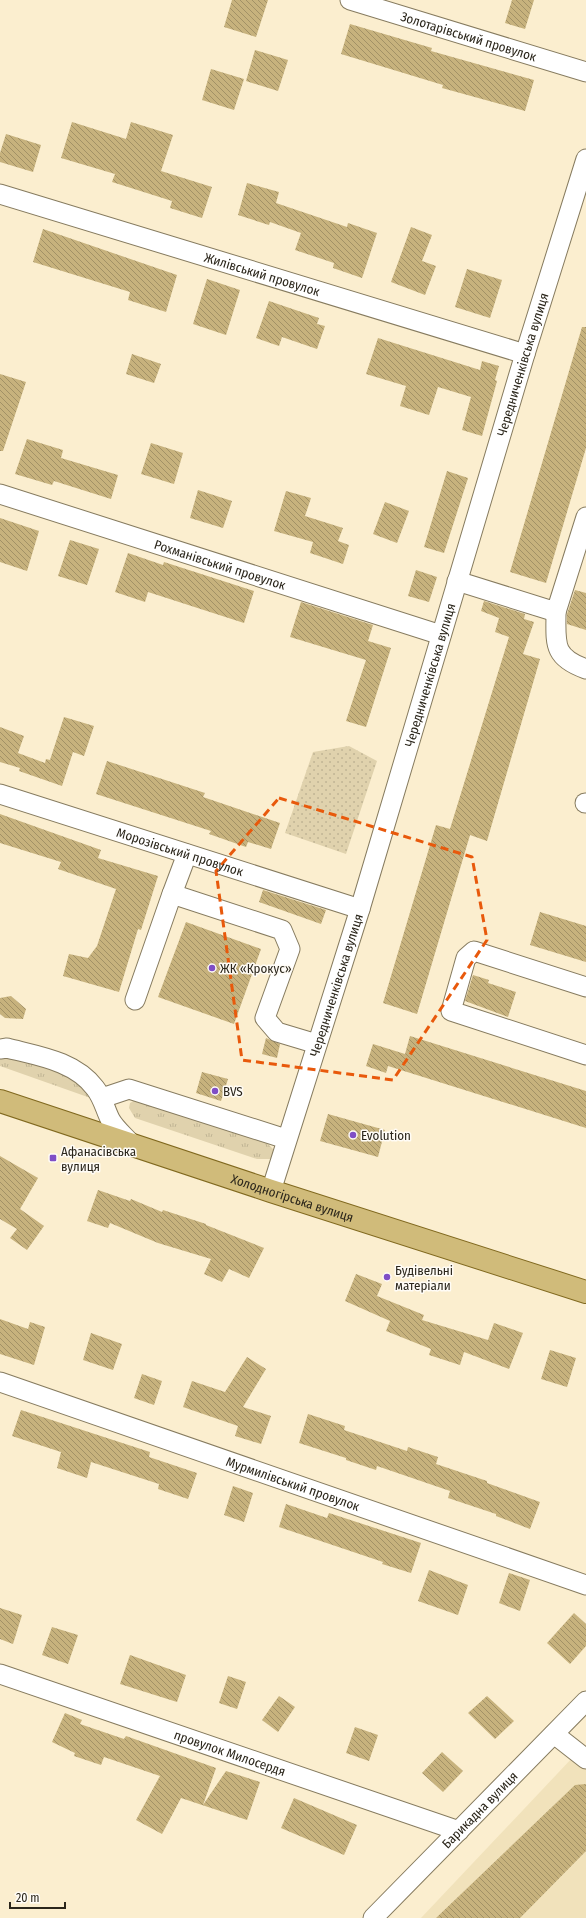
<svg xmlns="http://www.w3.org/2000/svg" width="586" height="1918" viewBox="0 0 586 1918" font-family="'Fira Sans Condensed',sans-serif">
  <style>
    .built { fill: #f1e2bb }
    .grass { fill: url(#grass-tufts) }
    .park { fill: url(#park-dots) }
    .building { fill: url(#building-back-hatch) }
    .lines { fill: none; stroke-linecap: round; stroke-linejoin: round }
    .minor-casing { stroke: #867b5f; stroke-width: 21 }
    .major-casing { stroke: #81691f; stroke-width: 24 }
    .minor { stroke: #fff; stroke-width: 19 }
    .major { stroke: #d0bb7a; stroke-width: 22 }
    .marked { fill: none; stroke: #e8590c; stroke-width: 3; stroke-dasharray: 8 5; stroke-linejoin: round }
    .poi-dot { fill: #7f4ec6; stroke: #fffcf6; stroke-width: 1.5 }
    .labels { text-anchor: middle; stroke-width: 3; stroke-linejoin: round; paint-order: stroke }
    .street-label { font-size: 13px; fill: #2b261b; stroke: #fffcf6 }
    .poi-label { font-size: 13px; fill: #2b261b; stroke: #fffcf6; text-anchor: start }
  </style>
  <defs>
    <pattern id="grass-tufts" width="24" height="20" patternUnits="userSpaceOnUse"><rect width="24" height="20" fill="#e0d2ad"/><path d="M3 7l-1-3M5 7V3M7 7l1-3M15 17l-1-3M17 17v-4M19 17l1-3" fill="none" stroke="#c0b494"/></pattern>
    <pattern id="park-dots" width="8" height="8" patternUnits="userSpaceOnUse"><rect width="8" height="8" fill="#e0d2ad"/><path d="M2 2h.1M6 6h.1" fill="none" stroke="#c0b494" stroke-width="1.8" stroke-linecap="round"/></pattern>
    <pattern id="building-back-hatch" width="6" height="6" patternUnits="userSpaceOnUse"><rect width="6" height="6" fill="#c7b27d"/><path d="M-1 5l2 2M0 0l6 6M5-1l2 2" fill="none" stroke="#a29166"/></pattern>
  </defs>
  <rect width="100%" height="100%" fill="#fbeecf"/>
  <polygon class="built" points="574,1756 586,1765 586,1918 421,1918"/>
  <g class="grass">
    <polygon points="0,1052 75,1071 99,1101 0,1066"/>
    <polygon points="137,1099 265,1141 273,1149 274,1159 257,1159 135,1118 129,1108 130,1103"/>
  </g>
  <polygon class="park" points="349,746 377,761 346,854 285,833 313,752"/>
  <g class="building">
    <polygon points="232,0 268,0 256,37 224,27"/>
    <polygon points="512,0 534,0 525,29 505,23"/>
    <polygon points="350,24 432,48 431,51 534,80 525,111 442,88 443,85 341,54"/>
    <polygon points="255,50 288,60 278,91 246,81"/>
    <polygon points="211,69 244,79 234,110 202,100"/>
    <polygon points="72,122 126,139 131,122 173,135 161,171 212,187 202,218 170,208 172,201 112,182 115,174 61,158"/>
    <polygon points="6,134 41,145 33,172 0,162 0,153"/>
    <polygon points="247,183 279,192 276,203 347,227 348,223 377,233 362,278 333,268 334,263 295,250 301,233 270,222 269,225 238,215"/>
    <polygon points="411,227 432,235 422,261 436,266 425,295 391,282"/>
    <polygon points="43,229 177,275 166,312 128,300 130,292 33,262"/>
    <polygon points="467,269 502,280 490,318 455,307"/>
    <polygon points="207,279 240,290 226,335 193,324"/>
    <polygon points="269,301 319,318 317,324 325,326 317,349 282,337 279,346 256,338"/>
    <polygon points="582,327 586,327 586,448 546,583 510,572"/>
    <polygon points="378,338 480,370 482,361 499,366 495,380 497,381 482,436 462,430 471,397 438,387 429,415 400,406 406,386 366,374"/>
    <polygon points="132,354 161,364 154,383 126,374"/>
    <polygon points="0,374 26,382 3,451 0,451"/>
    <polygon points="27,439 63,450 61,458 118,475 111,499 54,481 52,485 15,474"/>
    <polygon points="151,443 183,453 174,484 141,474"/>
    <polygon points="447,471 468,478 444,553 424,547"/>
    <polygon points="198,490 232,501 223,528 190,518"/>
    <polygon points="286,491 311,498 305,516 343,528 338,541 349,545 343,564 310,553 313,542 274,531"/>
    <polygon points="385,502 409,511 397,543 373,534"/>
    <polygon points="0,518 39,531 27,571 0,562"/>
    <polygon points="70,540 99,549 87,585 58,576"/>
    <polygon points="128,553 163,565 164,562 254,591 244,623 148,592 145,602 115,592"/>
    <polygon points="416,570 437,577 429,602 408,596"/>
    <polygon points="575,590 586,593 586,630 567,624 567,614"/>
    <polygon points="484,601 525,614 524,619 534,622 523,654 540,659 487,841 470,835 417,1014 383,1003 436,825 450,829 509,637 495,632 499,618 481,611"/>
    <polygon points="301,602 373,625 368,641 391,648 366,727 346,721 366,660 290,637"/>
    <polygon points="64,717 94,726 84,756 73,752 62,786 19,771 20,768 0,762 0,727 24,736 18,753 45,763 46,759 50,760"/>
    <polygon points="107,761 205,793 203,797 280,823 271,849 248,842 246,847 209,834 211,831 96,794"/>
    <polygon points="0,814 101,850 98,858 158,876 141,930 138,929 119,992 63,976 69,954 88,958 97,946 116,889 58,869 61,862 0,843"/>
    <polygon points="263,890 326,910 321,924 259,902"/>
    <polygon points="540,912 586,926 586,962 530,945"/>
    <polygon points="186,922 261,949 234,1024 158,997"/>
    <polygon points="473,975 489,980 488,983 516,992 508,1017 465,1001"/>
    <polygon points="11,996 26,1009 23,1019 5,1018 0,1014 0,998"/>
    <polygon points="410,1036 586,1091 586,1128 388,1066 386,1073 366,1066 373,1044 405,1054"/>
    <polygon points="266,1038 280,1044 277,1058 262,1054"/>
    <polygon points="202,1072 228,1079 221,1101 196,1093"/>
    <polygon points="328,1114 385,1130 378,1157 320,1141"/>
    <polygon points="0,1156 38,1178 20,1209 44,1226 27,1250 10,1238 17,1229 0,1219"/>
    <polygon points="98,1190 130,1201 131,1199 162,1212 163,1210 206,1224 206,1225 264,1248 249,1278 229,1269 222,1282 204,1274 211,1259 158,1243 110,1223 108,1228 87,1221"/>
    <polygon points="356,1274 382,1284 377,1296 424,1315 422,1320 488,1340 494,1323 523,1333 509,1369 464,1352 460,1365 429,1355 431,1349 386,1331 390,1321 345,1301"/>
    <polygon points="0,1319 28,1329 30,1322 45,1327 34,1365 0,1354"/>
    <polygon points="91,1333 122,1344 113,1370 83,1360"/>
    <polygon points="550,1350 576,1358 567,1387 541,1379"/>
    <polygon points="247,1357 266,1369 243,1407 271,1416 261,1444 235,1436 238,1426 183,1407 192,1381 225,1392"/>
    <polygon points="142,1374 162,1381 154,1405 134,1398"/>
    <polygon points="21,1410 150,1452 149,1457 197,1473 188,1499 158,1489 159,1484 91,1462 87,1478 57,1468 61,1452 12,1436"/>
    <polygon points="308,1414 345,1426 344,1430 407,1451 408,1447 438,1457 436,1464 487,1481 487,1483 540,1502 530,1529 496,1516 496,1514 448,1498 450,1491 377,1466 376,1470 346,1460 346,1458 299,1443"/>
    <polygon points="233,1486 253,1493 244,1522 224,1515"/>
    <polygon points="286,1504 327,1518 329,1513 421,1543 411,1573 382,1564 383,1562 279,1527"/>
    <polygon points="429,1570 468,1585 458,1615 418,1601"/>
    <polygon points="509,1573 530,1580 520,1611 499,1603"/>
    <polygon points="0,1608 22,1615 13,1644 0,1639"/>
    <polygon points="574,1613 586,1624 586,1646 570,1664 547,1643"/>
    <polygon points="52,1627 78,1635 68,1664 42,1655"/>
    <polygon points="130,1655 186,1675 177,1702 120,1684"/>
    <polygon points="228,1676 246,1682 237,1709 219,1703"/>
    <polygon points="279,1696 295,1707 278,1732 262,1720"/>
    <polygon points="487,1696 514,1721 495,1739 468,1713"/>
    <polygon points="65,1713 82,1720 80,1724 124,1739 126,1736 216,1768 203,1805 226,1771 260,1782 247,1820 181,1798 162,1834 136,1820 160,1776 104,1757 101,1765 74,1756 75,1753 52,1742"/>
    <polygon points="355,1727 378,1735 369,1761 346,1753"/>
    <polygon points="442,1752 463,1771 443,1792 422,1773"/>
    <polygon points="586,1784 586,1851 520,1918 436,1918 575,1785"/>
    <polygon points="294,1798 357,1825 344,1855 281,1828"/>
  </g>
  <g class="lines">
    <defs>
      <g id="minor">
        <path id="s1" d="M350,0l236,72"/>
        <path id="s2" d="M0,194l525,160"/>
        <path id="s3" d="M0,494l441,141"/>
        <polyline points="457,581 556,612 586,517"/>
        <path d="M556,612c0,31 -4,45 30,57"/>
        <path id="s4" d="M0,794l360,115"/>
        <polyline points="585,803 586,803"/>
        <polyline points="172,894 187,854"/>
        <polyline points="586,987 474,951 466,958 451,1011 586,1055"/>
        <polyline points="135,1000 172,894 282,930 290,949 265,1018 277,1032 317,1044"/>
        <path d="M0,1049l7,-1c31,8 68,13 88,40 8,10 10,21 15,31 5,10 17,19 24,28"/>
        <polyline points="102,1098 129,1089 286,1139"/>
        <path id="s5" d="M271,1191l89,-282 165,-555 61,-195"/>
        <path id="s6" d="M0,1382l586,203"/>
        <path id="s7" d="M0,1674l459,157"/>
        <polyline points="554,1734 586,1759"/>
        <path id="s8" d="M373,1918l213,-217"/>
      </g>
      <g id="major">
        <path id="s9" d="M0,1101l271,90 315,101"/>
      </g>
    </defs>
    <use href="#minor" class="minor-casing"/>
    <use href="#major" class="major-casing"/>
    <use href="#minor" class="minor"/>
    <use href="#major" class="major"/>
  </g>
  <path class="marked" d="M279,798l193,59 15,83 -94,140 -151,-20 -26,-189z"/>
  <g class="poi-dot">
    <circle cx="212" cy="968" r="4"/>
    <circle cx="215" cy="1091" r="4"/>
    <circle cx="353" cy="1135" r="4"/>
    <rect x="49" y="1154" width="8" height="8" rx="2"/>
    <circle cx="387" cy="1277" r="4"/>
  </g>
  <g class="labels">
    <g class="street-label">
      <text dy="5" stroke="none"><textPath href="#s1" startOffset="124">Золотарівський провулок</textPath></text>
      <text dy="5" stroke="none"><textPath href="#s2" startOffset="274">Жилівський провулок</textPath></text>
      <text dy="5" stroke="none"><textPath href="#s5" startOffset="864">Чередниченківська вулиця</textPath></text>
      <text dy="5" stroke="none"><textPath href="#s3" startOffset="231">Рохманівський провулок</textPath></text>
      <text dy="5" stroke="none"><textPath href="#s5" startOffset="540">Чередниченківська вулиця</textPath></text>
      <text dy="5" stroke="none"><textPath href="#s4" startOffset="189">Морозівський провулок</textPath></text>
      <text dy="5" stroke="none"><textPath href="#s5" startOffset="216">Чередниченківська вулиця</textPath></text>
      <text dy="5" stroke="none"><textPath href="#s9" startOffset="308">Холодногірська вулиця</textPath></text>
      <text dy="5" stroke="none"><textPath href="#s6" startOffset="310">Мурмилівський провулок</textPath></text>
      <text dy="5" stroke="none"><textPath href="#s7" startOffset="243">провулок Милосердя</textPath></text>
      <text dy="5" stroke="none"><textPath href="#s8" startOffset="152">Барикадна вулиця</textPath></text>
    </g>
    <g class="poi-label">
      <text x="220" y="973">ЖК «Крокус»</text>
      <text x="223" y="1096">BVS</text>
      <text x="361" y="1140">Evolution</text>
      <text x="61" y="1156">Афанасівська<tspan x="61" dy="15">вулиця</tspan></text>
      <text x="395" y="1275">Будівельні<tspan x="395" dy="15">матеріали</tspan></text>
    </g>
  </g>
  <path d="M10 1902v6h55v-6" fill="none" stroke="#2b261b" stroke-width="2"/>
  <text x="16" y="1902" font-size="12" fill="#2b261b" stroke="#fffcf6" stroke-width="3" paint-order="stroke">20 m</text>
</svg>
